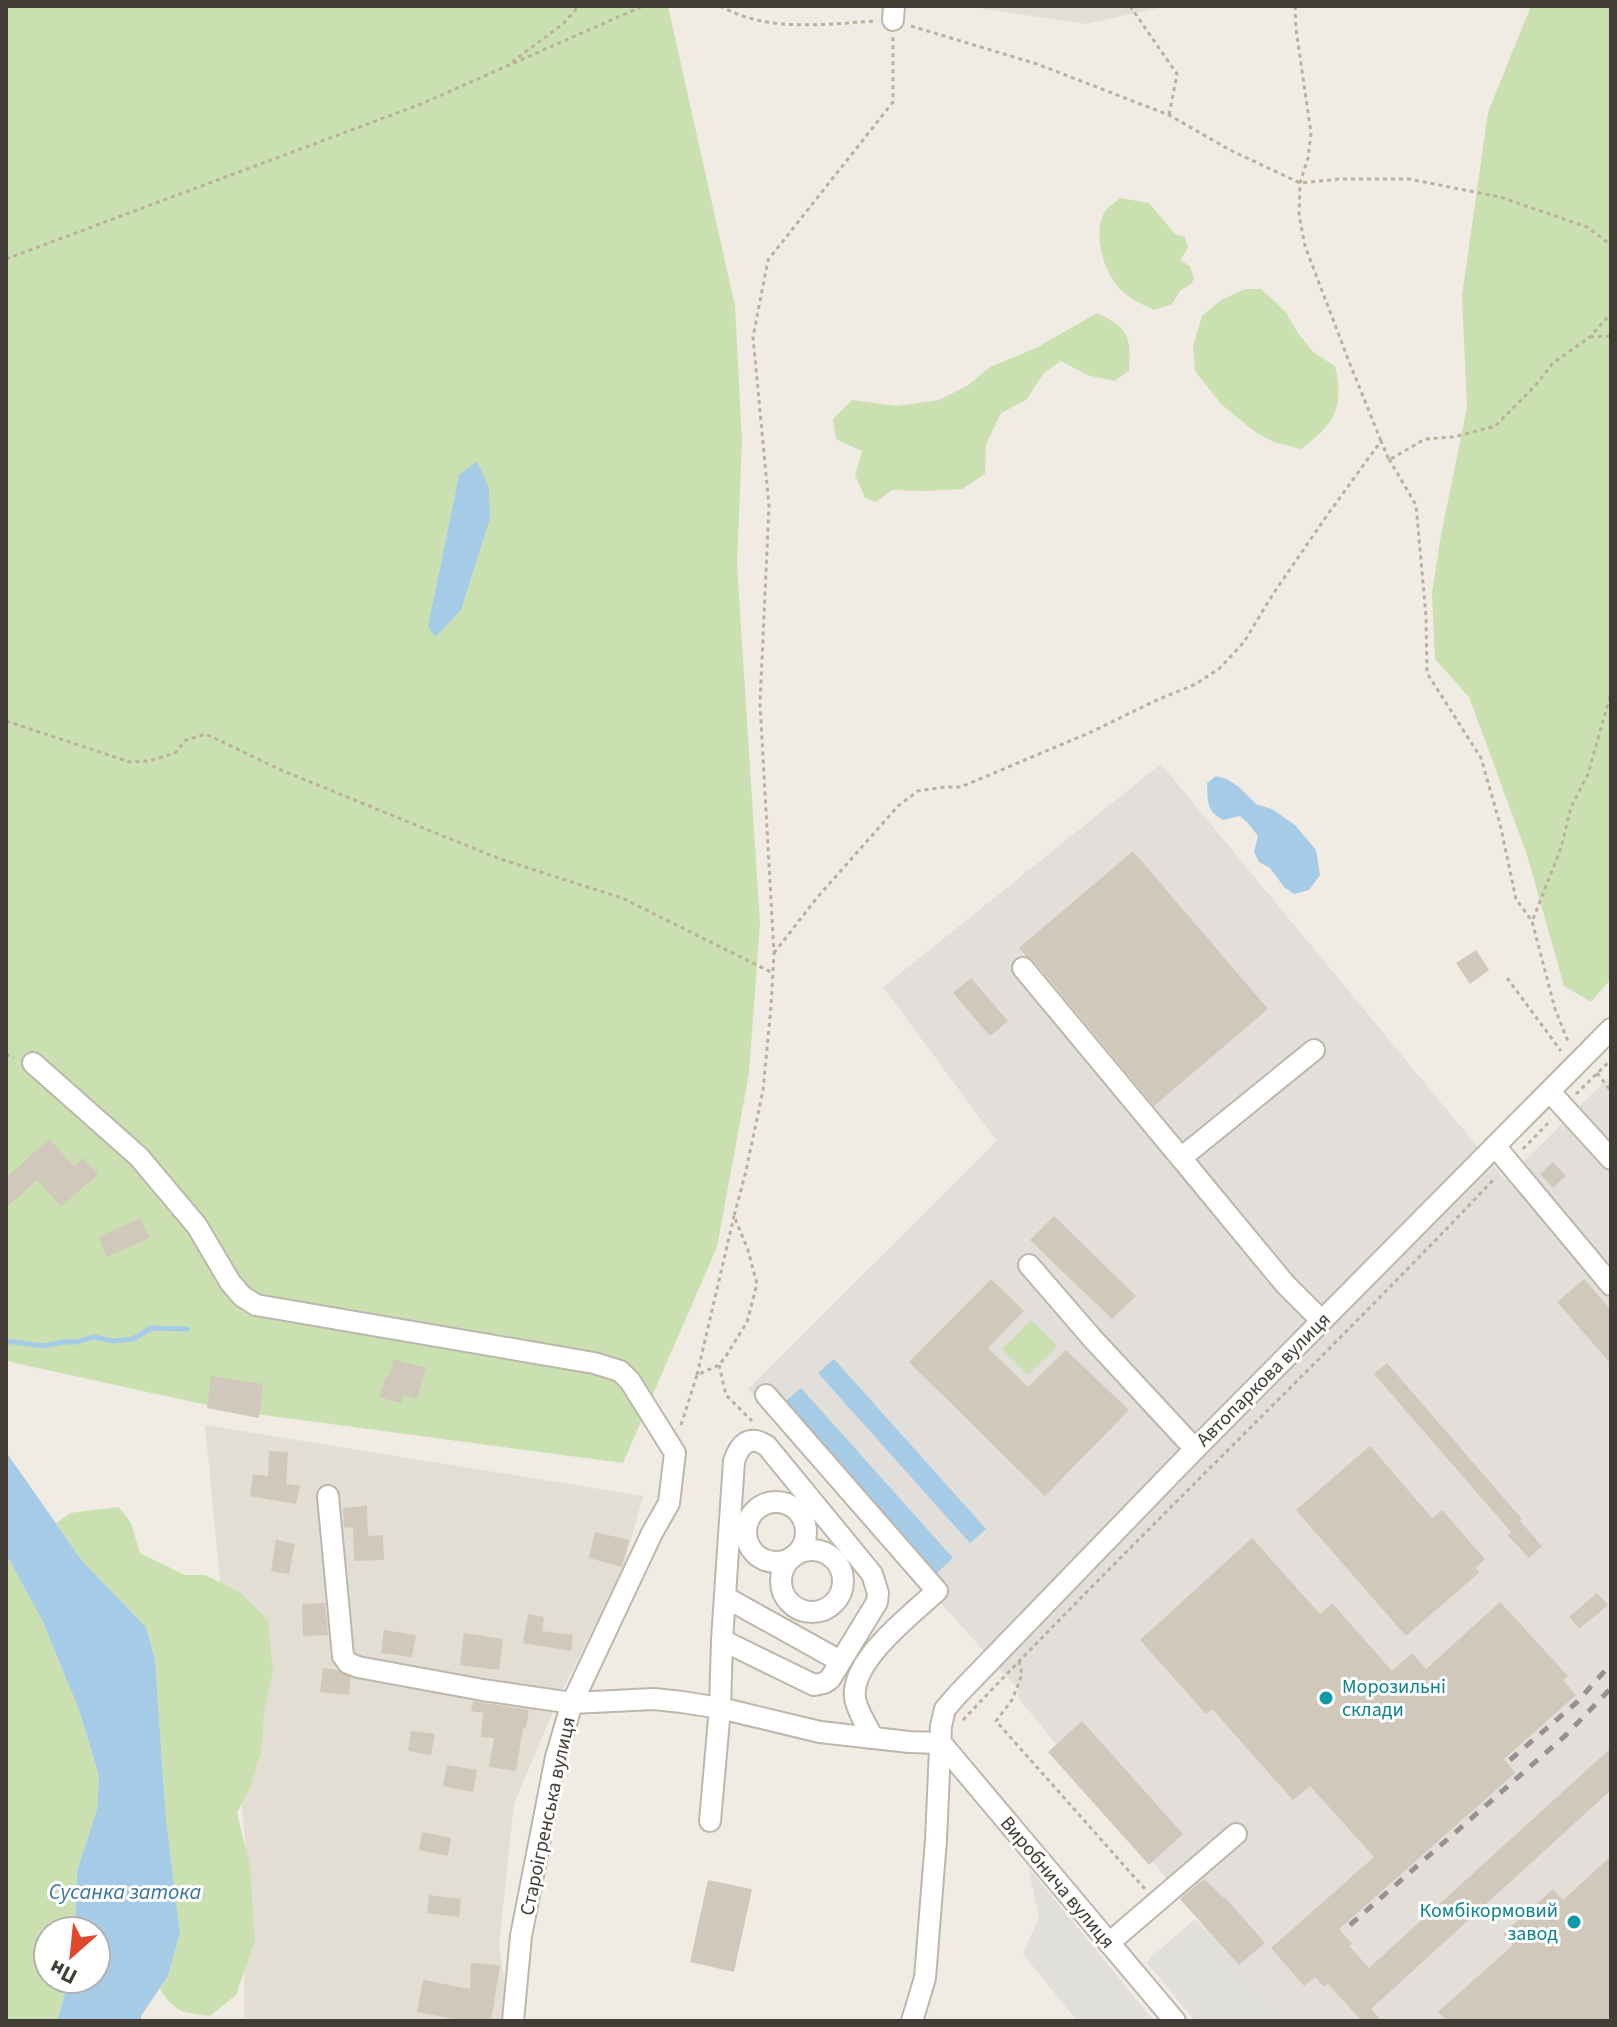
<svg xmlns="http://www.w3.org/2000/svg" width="1617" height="2027" viewBox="0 0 1617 2027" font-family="'Source Sans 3',sans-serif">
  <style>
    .residential { fill: #e3ded3 }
    .industrial { fill: #e2ded9 }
    .green { fill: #cae0b1; fill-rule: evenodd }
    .parking { fill: #e1dfdc }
    .water { fill: #a6cbe7 }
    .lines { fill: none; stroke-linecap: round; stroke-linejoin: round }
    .stream { stroke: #a6cbe7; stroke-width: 5 }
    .building { fill: #d0c8bb }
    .minor-casing { stroke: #bdb7ab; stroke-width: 24 }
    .path { stroke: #bab09b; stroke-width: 3; stroke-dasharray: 4 4; stroke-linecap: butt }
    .minor { stroke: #fff; stroke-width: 20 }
    .rail { stroke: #939393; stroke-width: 5; stroke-dasharray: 10 10; stroke-linecap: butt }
    .culture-dot { fill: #0f9aa8; stroke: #fff; stroke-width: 3 }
    .labels { text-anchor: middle; stroke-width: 6; stroke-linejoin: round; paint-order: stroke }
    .street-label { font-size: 20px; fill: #413c35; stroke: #fff }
    .culture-label { font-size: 20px; fill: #0d838f; stroke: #fff; text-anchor: start }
    .water-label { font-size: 22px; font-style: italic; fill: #3b73a0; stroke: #fff }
  </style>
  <rect width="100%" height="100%" fill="#f0ece4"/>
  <g class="residential">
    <polygon points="936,6 1167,6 1086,24 978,8"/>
    <polygon points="205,1425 643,1496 622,1572 559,1697 514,1804 499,1945 510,2021 244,2021 245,1840"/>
  </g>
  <polygon class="industrial" points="1161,764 1505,1180 1611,1075 1611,2021 1275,2021 1176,1890 1020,1700 1018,1689 748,1389 997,1141 883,987"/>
  <g class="green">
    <path d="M6,6h662l67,300 7,135 -5,124 23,358 -11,150 -32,174 -94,216 -389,-52 -228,-50zM459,476l31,43 -29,91 -27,-14z"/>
    <polygon points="1531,6 1611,6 1611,979 1591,1002 1564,986 1527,855 1469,697 1435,659 1432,593 1441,535 1467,408 1462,296 1488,112"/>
    <path d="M1120,198l29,5 26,31 10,3 3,11 -8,12 10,6 4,13 -3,5 -11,7 -8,13 -18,6c-11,-5 -23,-11 -32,-19 -18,-15 -31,-60 -16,-81 3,-4 10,-8 14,-12z"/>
    <path d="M1245,289h16l24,22 13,22 15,19 22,14c10,42 -1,58 -34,83l-27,-7 -19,-10 -34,-28 -26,-33 -2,-25 9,-30 19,-16z"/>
    <path d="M1097,313c32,15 34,23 32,58l-15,10 -27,-6 -26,-14 -17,12 -18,27 -25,13 -15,31 -1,30 -23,15 -37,2 -33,-1 -16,12 -11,-4 -10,-23 7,-24 -26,-12 -3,-20 19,-19 45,6 42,-6 28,-14 23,-19 46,-19z"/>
    <polygon points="1031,1320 1057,1346 1028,1375 1002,1349"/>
    <path d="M119,1507l12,16 9,30 45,22h20l33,16 30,29 5,51 -9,41 -2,37 -12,39 -13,25 13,53 5,75 -19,54 -26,21c-28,-4 -34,-2 -50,-27l8,-13 12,-43 -14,-114 -11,-160 -9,-32 -63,-65 -27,-39 14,-10z"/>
    <polygon points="6,1554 43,1622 79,1710 99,1776 97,1809 77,1871 75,1931 48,1931 48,1979 69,1979 57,2021 6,2021"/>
  </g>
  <g class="parking">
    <polygon points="1028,1867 1154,2021 1077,2021 1023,1954 1039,1917"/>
    <polygon points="1195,1919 1287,2021 1195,2021 1147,1963 1150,1958"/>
  </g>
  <g class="water">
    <polygon points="477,461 489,488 490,519 461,610 435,637 428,626 459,475"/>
    <path d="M1216,776l11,3 12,8 17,17 16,5 23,16 21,25 4,25 -11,15 -15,4 -10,-7 -14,-19 -11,-6 -5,-10 4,-16 -11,-14 -7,-6 -17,4c-17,-9 -15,-19 -16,-37z"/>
    <polygon points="834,1359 986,1529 970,1543 818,1373"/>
    <polygon points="801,1388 953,1558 937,1573 785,1402"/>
    <polygon points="6,1452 83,1562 146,1627 155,1659 166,1819 180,1933 168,1976 141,2016 141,2021 57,2021 69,1979 96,1979 96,1931 75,1931 77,1871 97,1809 99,1776 79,1710 43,1622 6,1554"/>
  </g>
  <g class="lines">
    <polyline class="stream" points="6,1341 43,1346 63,1342 76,1342 94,1337 113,1341 133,1339 151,1328 187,1329"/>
  </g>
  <g class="building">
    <polygon points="1133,851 1268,1009 1154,1106 1033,960 1026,956 1019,948"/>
    <polygon points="1476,950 1489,970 1470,984 1456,963"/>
    <polygon points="971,978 1008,1021 990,1036 953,993"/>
    <polygon points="49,1139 74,1166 83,1158 98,1174 61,1207 37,1180 6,1208 6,1178"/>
    <polygon points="1553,1162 1566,1176 1553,1188 1540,1174"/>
    <polygon points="1054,1216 1136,1296 1112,1319 1030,1240"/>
    <polygon points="140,1218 150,1238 107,1257 98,1237"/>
    <polygon points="991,1279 1024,1311 988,1348 1028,1387 1066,1350 1129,1410 1045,1496 909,1362"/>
    <polygon points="1584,1279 1611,1310 1611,1364 1557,1302"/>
    <polygon points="394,1359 426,1368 417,1399 404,1395 401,1403 379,1397 386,1376 389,1377"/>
    <polygon points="1387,1363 1522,1519 1520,1521 1542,1546 1529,1558 1507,1535 1511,1532 1374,1374"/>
    <polygon points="211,1376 263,1384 259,1418 207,1408"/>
    <polygon points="1370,1446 1432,1518 1442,1510 1485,1559 1475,1568 1480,1572 1406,1636 1296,1510"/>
    <polygon points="269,1451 288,1452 286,1484 300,1486 296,1504 250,1496 253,1474 268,1476"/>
    <polygon points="367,1506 368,1536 383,1535 384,1560 354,1561 353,1527 344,1528 343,1508"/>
    <polygon points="595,1532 629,1540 622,1567 589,1558"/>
    <polygon points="1252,1538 1320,1614 1332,1603 1392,1671 1412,1653 1426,1669 1500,1602 1568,1676 1563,1680 1576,1695 1504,1759 1515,1773 1339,1929 1352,1944 1349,1946 1369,1968 1611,1748 1611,1790 1371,2009 1382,2021 1362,2021 1328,1984 1324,1987 1315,1977 1304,1986 1271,1948 1374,1857 1310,1786 1293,1800 1212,1709 1206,1714 1140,1640"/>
    <polygon points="276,1540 295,1544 289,1574 271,1571"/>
    <polygon points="1597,1593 1608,1605 1579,1629 1569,1617"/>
    <polygon points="325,1603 328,1635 303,1636 302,1604"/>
    <polygon points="528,1614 544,1617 542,1631 573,1635 571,1651 523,1643"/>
    <polygon points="384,1630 416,1635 412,1657 381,1653"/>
    <polygon points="464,1633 503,1639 499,1670 460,1665"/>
    <polygon points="323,1668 337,1670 351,1678 349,1695 320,1692"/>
    <polygon points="473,1701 529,1710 526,1728 523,1728 516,1771 489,1767 494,1738 481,1737 483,1713 471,1711"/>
    <polygon points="1082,1721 1183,1834 1149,1865 1048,1752"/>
    <polygon points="411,1731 435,1734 431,1755 408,1751"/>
    <polygon points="447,1765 477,1770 473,1792 443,1786"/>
    <polygon points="422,1832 451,1838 448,1856 419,1850"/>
    <polygon points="1611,1856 1611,2021 1447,2021 1438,2012 1513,1945 1503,1934 1553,1889 1563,1900"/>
    <polygon points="1204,1879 1224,1898 1225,1897 1265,1943 1239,1965 1180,1899"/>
    <polygon points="708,1880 752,1889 734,1972 690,1962"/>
    <polygon points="429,1895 461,1899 459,1917 427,1913"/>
    <polygon points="471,1963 500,1965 491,2021 464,2021 417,2012 423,1980 470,1989"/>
  </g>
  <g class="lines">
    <defs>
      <g id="minor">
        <polyline points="893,20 894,6"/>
        <polyline points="1023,968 1181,1158"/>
        <polyline points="1314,1050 1181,1158 1285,1284 1321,1320"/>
        <polyline points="33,1063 139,1157 197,1226 230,1282 242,1296 256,1305 594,1363 620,1371 630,1381 675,1453 669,1503 652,1533 572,1703 556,1757 521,1936 513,2021"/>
        <polyline points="1550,1092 1611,1159"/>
        <polyline points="1495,1146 1611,1285"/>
        <polyline points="1029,1265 1092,1338 1195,1449"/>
        <path d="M766,1395l171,196c-25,23 -87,70 -82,107 2,13 12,28 18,40"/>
        <polyline points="328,1496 343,1656 348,1663 358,1667 483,1690 572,1703 654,1699 682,1702 720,1708 820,1732 909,1742 941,1743"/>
        <circle cx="776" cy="1532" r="30"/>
        <circle cx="812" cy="1581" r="31"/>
        <polyline points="725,1597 840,1661"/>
        <polyline points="941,1743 1175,2021"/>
        <path d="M710,1821l10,-113 2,-68 12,-179c6,-17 15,-27 33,-15l105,128 6,19 -1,9 -47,77 -6,4 -10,2 -92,-45"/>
        <polyline points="1109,1943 1236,1834"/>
        <polyline points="912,2021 925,1978 936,1840 941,1726 945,1709 958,1694 1195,1449 1611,1029"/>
      </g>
    </defs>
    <use href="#minor" class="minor-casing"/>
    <g class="path">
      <path d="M720,6c49,27 104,18 157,15"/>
      <polyline points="1130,6 1177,74 1169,115"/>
      <polyline points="1295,6 1296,29 1311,133 1308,158 1300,183 1299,215 1305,246 1348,359 1381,441"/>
      <polyline points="911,26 1037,64 1169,115 1230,150 1300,183 1340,179 1409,179 1500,197 1587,227 1611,245"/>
      <polyline points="512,62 563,24 579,6"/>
      <polyline points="6,259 421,104 643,6"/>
      <polyline points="1590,337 1611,336"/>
      <polyline points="1389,459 1416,505 1426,616 1427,673 1481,758 1500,824 1516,899 1532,921 1555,1009 1569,1044"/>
      <polyline points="6,721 130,762 149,761 175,753 186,740 206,734 283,771 500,859 622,898 771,972"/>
      <polyline points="1533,919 1561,848 1571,807 1588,774 1611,693"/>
      <polyline points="774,953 816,899 898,806 918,791 945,787 961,787 1091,732 1159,699 1196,684 1220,668 1244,642 1273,594 1328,514 1381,441 1389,460 1425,439 1454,437 1495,426 1535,386 1553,363 1590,337 1611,313"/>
      <polyline points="1507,978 1561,1051"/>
      <polyline points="6,1054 14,1058"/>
      <polyline points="1597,1073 1611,1091"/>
      <polyline points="1576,1094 1611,1060"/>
      <polyline points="1523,1149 1551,1120"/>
      <polyline points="719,1365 726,1395 752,1421"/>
      <polyline points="697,1375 734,1216"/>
      <polyline points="681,1425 697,1375 719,1365 726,1356 747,1322 757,1284 748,1250 734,1216 746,1171 763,1090 771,1007 774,953 760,704 769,506 753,337 768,260 893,102 893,36"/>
      <polyline points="1019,1661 1022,1675 1012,1700 996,1721 1145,1889"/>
      <path d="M963,1720c174,-184 358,-358 532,-542"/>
    </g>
    <use href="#minor" class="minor"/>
    <g class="rail">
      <polyline points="1510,1760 1576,1703 1611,1664"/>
      <polyline points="1350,1925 1566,1735 1611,1688"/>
    </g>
  </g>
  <g class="culture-dot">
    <circle cx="1326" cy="1698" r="8"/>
    <circle cx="1574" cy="1922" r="8"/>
  </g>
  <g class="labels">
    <g class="street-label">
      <text transform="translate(1263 1379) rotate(-45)" y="7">Автопаркова вулиця</text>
      <text transform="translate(547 1816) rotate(-78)" y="7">Староігренська вулиця</text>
      <text transform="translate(1058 1882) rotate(50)" y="7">Виробнича вулиця</text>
    </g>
    <g class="culture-label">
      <text x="1342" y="1693">Морозильні<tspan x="1342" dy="23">склади</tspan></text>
      <text x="1558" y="1917" text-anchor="end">Комбікормовий<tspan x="1558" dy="23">завод</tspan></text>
    </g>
    <g class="water-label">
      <text x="125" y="1899">Сусанка затока</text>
    </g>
  </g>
  <rect width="1617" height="2027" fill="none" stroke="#413c35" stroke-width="16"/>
  <g transform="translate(72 1955) rotate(207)"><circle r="38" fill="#ffffff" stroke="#b3b1ae" stroke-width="2"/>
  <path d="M0-6L14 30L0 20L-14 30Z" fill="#e1482a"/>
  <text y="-12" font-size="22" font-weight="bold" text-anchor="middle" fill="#413c35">Пн</text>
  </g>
</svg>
